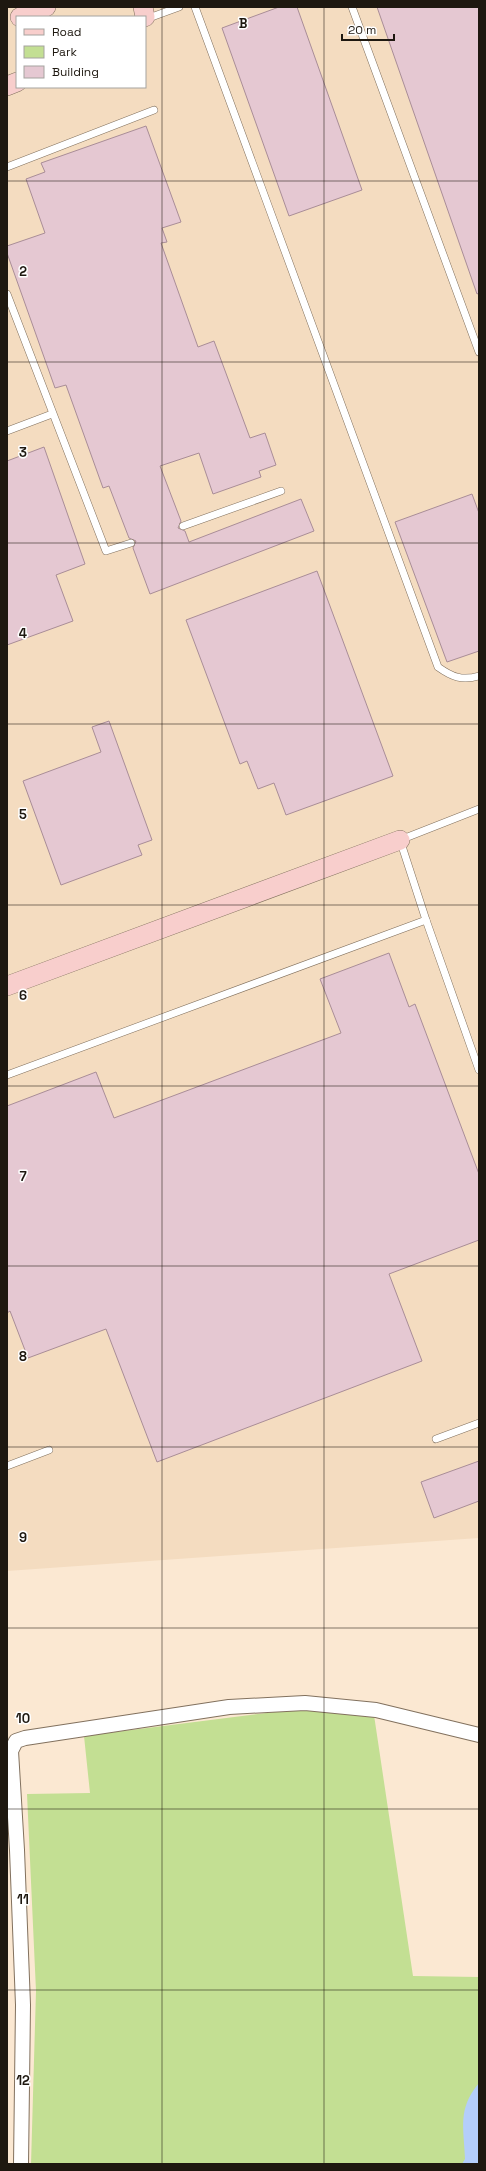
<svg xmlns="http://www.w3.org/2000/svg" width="486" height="2171" viewBox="0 0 486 2171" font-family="'Space Grotesk',sans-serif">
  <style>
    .built { fill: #f4dcc0; fill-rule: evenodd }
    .green { fill: #c3df93 }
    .water { fill: #b4cefa }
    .building { fill: #e5c8d2; stroke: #a98d97 }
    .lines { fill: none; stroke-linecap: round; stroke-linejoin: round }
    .lane-casing { stroke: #82715e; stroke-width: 8 }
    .street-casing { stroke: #82715e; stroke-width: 16 }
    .secondary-casing { stroke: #82715e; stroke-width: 20 }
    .lane { stroke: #fff; stroke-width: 7 }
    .street { stroke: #fff; stroke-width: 14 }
    .secondary { stroke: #f8cecc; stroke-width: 19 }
    .grid { fill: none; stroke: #1e1810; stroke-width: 1; stroke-opacity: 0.55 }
    .grid-label { font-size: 13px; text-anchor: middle; font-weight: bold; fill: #1e1810; stroke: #fff; stroke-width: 3; stroke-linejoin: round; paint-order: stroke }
  </style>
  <rect width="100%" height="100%" fill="#fbe8d2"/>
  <path class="built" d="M7,7h472v1531l-472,33zM17,17h128v70h-128z"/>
  <polygon class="green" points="298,1709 374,1715 413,1976 479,1977 479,2164 31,2164 36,1991 27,1794 90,1793 84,1736"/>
  <path class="water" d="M479,2083v81h-17l3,-5c-1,-31 -8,-50 14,-76z"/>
  <g class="building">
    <polygon points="279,7 297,7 362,190 289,216 222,28"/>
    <polygon points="377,7 479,7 479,293 477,294"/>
    <polygon points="146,126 181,222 162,228 167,242 161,243 198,347 214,341 250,438 265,433 276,465 259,471 261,477 213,494 199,453 160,466 181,521 178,528 185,531 189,542 301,499 314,531 150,594 133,548 136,541 129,538 109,486 103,488 66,385 55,388 7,253 7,246 45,233 26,179 45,172 41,163"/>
    <polygon points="44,447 85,564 56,575 73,621 7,645 7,461"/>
    <polygon points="472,494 479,513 479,651 447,662 395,522"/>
    <polygon points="317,571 393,776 286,815 274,783 258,789 247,761 240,764 186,620"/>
    <polygon points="109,721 152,840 138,845 142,855 61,885 23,781 101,752 92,727"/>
    <polygon points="389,953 409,1007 415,1004 479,1174 479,1240 389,1274 422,1361 157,1462 106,1329 28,1358 10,1311 7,1313 7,1106 96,1072 114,1118 341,1033 320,979"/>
    <polygon points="479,1461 479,1501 434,1518 421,1482"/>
  </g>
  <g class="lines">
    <defs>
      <g id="lane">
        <path d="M195,7l243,660c14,10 24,14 41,9"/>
        <polyline points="352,7 479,352"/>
        <polyline points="146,19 179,7"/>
        <polyline points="7,167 154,110"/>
        <polyline points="7,294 106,551 131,543"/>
        <polyline points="7,431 52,414"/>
        <polyline points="183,526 281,491"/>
        <polyline points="479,809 400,840 426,920 479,1070"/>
        <polyline points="7,1075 426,920"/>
        <polyline points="436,1439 479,1423"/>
        <polyline points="7,1466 49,1450"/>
      </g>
      <polyline id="street" points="21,2164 23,2005 17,1850 11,1751 16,1741 25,1738 229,1707 305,1703 376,1710 479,1735"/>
      <g id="secondary">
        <polyline points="143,7 145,17"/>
        <polyline points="20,17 46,7"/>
        <polyline points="7,86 17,82"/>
        <polyline points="7,986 400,840"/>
      </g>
    </defs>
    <use href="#lane" class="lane-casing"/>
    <use href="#street" class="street-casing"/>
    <use href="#secondary" class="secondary-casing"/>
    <use href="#lane" class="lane"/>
    <use href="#street" class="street"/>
    <use href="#secondary" class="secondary"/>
  </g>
  <path class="grid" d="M162,7v2157M324,7v2157M7,181h472M7,362h472M7,543h472M7,724h472M7,905h472M7,1086h472M7,1266h472M7,1447h472M7,1628h472M7,1809h472M7,1990h472"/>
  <g class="grid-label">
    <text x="243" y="28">B</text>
    <text x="23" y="276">2</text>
    <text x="23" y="457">3</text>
    <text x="23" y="638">4</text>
    <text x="23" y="819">5</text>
    <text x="23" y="1000">6</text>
    <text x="23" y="1181">7</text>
    <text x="23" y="1361">8</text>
    <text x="23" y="1542">9</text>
    <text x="23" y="1723">10</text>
    <text x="23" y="1904">11</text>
    <text x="23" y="2085">12</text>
  </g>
  <rect width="486" height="2171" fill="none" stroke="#1e1810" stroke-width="16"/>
  <rect x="16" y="16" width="130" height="72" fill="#ffffff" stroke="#a5a39f"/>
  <rect x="24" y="29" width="20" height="6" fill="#f8cecc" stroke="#a5a39f"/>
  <text x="52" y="36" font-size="12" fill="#1e1810">Road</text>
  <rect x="24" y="46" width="20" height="12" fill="#c3df93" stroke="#a5a39f"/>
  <text x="52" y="56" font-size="12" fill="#1e1810">Park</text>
  <rect x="24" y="66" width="20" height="12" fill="#e5c8d2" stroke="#a5a39f"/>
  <text x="52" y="76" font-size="12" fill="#1e1810">Building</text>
  <path d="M342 34v6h52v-6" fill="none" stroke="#1e1810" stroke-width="2"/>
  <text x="348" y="34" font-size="12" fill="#1e1810" stroke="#ffffff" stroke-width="3" paint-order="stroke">20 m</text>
</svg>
